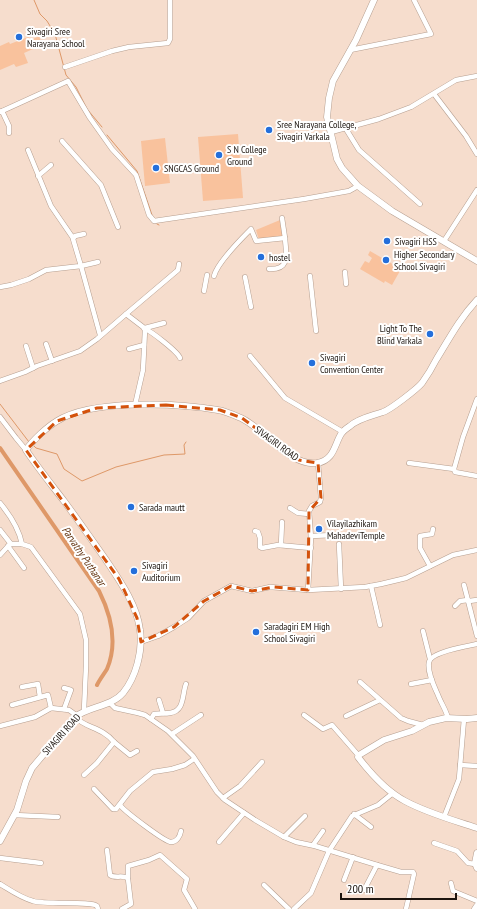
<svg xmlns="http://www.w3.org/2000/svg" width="477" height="909" viewBox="0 0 477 909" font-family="'PT Sans Narrow',sans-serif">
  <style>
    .green { fill: #f9c29d }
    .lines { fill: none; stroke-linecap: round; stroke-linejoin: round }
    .stream { stroke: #de9868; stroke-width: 1 }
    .canal { stroke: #de9868; stroke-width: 4 }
    .street-casing { stroke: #b69f90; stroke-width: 5.5 }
    .secondary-casing { stroke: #b69f90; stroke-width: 7 }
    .street { stroke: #fff; stroke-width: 4.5 }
    .secondary { stroke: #fff; stroke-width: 6 }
    .marked { fill: none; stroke: #d4520c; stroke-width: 3; stroke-dasharray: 8 5; stroke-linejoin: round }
    .poi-dot { fill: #246fdb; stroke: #fff; stroke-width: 1.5 }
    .labels { text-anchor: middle; stroke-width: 4; stroke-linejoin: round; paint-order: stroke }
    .poi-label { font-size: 10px; fill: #1d150f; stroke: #fff; text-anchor: start }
    .street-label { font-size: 10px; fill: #1d150f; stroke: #fff }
    .water-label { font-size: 11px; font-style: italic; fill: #663815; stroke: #fff }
  </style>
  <rect width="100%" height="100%" fill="#f6ddcd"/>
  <g class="green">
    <polygon points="39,36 42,45 24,53 28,63 16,67 14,64 0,70 0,46 9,42 10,44 28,37 33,39"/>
    <polygon points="238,134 243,198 203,201 198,137"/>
    <polygon points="165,138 170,183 145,186 141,141"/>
    <polygon points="280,220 283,236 259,240 256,230"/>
    <polygon points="370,251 401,269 392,285 385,281 384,283 360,269 365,261 369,263 372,258 368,255"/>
  </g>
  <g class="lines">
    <g class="stream">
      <polyline points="34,0 40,14 47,21 55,34 66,75 76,87 87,109 102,127"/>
      <polyline points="107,135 137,171 152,215"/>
      <polyline points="157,224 159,225"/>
      <polyline points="0,404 29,442"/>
      <polyline points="33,445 36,448 57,454 64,469 82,481 116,467 164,455 185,454 184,445 186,442"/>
    </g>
    <path class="canal" d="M0,448l99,143c12,24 19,52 8,78 -3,5 -7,10 -10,16"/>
    <defs>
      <g id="street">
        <polyline points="350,50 431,34 414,0"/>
        <polyline points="65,67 112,51 129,47 168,43 170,39 170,0"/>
        <polyline points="434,94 466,136 477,154"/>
        <polyline points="2,111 9,126 9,133"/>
        <polyline points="0,112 68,81 90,118 112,149 136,175 149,215 154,221 304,199 349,191 358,186"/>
        <polyline points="346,129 359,150 420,204"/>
        <polyline points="331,132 379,119 411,107 456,80 477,76"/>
        <polyline points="62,141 101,185 118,227"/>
        <polyline points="28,150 51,206 73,238"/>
        <polyline points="38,176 51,165"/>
        <polyline points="444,241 477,190"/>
        <polyline points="98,262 81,266 100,335"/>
        <path d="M269,269c22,1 17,-15 16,-31"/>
        <polyline points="345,272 346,284"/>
        <path d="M214,276c3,-13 27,-37 37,-47l5,12 29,-3 -3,-20"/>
        <polyline points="310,276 316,331"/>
        <polyline points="245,277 251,307"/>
        <polyline points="0,287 11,285 29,279 46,270 81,266 73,239 75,236 84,234"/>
        <polyline points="204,291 207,275"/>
        <polyline points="126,314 178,270 179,264"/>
        <polyline points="145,328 164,323"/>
        <path d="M145,329c6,2 33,23 35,29"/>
        <polyline points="46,344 52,361"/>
        <polyline points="26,346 33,368"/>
        <polyline points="129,349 144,345"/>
        <polyline points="250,356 285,398 343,432"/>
        <polyline points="0,381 25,372 37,366 80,351 97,339 126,314 143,327 145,330 143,370 135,405"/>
        <polyline points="477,399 463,437 454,469 455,472 477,476"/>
        <polyline points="0,417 16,438 26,450"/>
        <polyline points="409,463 454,469"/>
        <path d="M0,503c10,12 19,26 22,41l9,3 49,67 6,26v26l-2,44"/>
        <polyline points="290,508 298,513 309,514"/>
        <polyline points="0,530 11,544"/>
        <polyline points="255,531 258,532 260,538 260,547 262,548 278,545 311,548"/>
        <polyline points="311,536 334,535"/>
        <polyline points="339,544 341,589"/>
        <polyline points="281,545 282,522"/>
        <polyline points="8,546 24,568"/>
        <polyline points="0,555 10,544 22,544"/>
        <polyline points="430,566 420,548 420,536 432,534 433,529"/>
        <polyline points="464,585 477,636"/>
        <polyline points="371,586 380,625"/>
        <polyline points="308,590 311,538 309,511 312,506 320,502 321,498 318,463"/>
        <polyline points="469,601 477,600"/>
        <polyline points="455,606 460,601 468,600"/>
        <polyline points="423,631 430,659"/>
        <polyline points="141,642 158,636 174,627 188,618 204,601 231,586 252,591 270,587 308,590 365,587 381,584 406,578 453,555 477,550"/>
        <polyline points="360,682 401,718 408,721 423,725"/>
        <polyline points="411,684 432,680"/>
        <polyline points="22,687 38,684 40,697"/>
        <polyline points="159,700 163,713"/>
        <polyline points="110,703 115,708 138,713 145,715 168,731 193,756 217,792 225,800 255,820 284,837 296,842 315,846 377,865 401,872 413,872 414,874 406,909"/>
        <polyline points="12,705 48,695 51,708"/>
        <polyline points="64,709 71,690 64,688"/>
        <polyline points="304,715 323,729 332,725 359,756"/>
        <polyline points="346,716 380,700"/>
        <path d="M75,717c10,11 27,10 39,25l-17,21 -13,12"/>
        <path d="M448,718c-2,-8 -7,-15 -10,-23 -4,-9 -11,-23 -9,-33 2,-10 38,-16 48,-18"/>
        <path d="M151,719l3,-5c6,-1 11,0 16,-1 15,-2 12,-19 16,-29"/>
        <polyline points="0,726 35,717 51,708 69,710 76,715"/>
        <polyline points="172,734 201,715"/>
        <polyline points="114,742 130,755 137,751"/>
        <polyline points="460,765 477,766"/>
        <polyline points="94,789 113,809 116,809 130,791 153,772 172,769 185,765 194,759"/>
        <polyline points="223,798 240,786 262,762"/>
        <path d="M120,805c4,6 45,37 51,37 6,0 9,-6 10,-11"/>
        <polyline points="354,814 371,827"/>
        <polyline points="14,815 58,817"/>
        <polyline points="444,817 459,779 464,719"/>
        <polyline points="284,837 305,816"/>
        <polyline points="219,842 244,813"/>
        <polyline points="434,843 457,851 468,863 475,864"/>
        <polyline points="313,845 323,831"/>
        <path d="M107,850l3,25c5,4 14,-1 18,4l3,25 -9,5"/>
        <polyline points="0,858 41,863"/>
        <polyline points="128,878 128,866 149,860 160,855 187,879 184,890 195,909"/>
        <polyline points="344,880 353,857"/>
        <polyline points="451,883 453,891 477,901"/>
        <path d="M0,884c10,6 21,14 33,17 12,4 58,0 64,5l1,3"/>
        <polyline points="264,885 289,909"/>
        <polyline points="364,890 377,865"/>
        <polyline points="294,909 311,893 329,851 352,816 378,805 393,793"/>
      </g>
      <g id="secondary">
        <polyline points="374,0 356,40 333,81 329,98 327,117 337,159 342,168 358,186 373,197 392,211 477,261"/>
        <path d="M477,718l-10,1 -21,-1 -17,4 -17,9 -28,9 -25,15 -1,2c13,17 28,34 47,44 22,12 48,19 72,27"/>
        <path d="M0,841l17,-31 9,-29 6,-13 43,-51c14,-11 36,-10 48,-24 13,-16 20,-42 17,-63 -3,-25 -20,-49 -34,-70 -14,-20 -28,-40 -42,-59 -13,-17 -26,-33 -38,-51 7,-10 21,-23 31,-29 34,-22 121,-18 161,-11 7,1 16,5 23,8 24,11 49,49 76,45 17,-3 17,-17 24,-29 2,-3 6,-6 9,-8 9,-8 22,-10 33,-14 7,-2 34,-23 39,-29 5,-7 10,-15 14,-23 13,-21 24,-42 41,-60"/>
        <polyline points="477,853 475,863 477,868"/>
        <polyline points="475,909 477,906"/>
      </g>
    </defs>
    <use href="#street" class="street-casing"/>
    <use href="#secondary" class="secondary-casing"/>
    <use href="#street" class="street"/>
    <use href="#secondary" class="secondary"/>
  </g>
  <path class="marked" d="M166,405l54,5 22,8 57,42 19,3 3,35 -12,13 -1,79 -34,-3 -22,4 -21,-5 -27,15 -30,26 -33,15 -4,-24 -18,-39 -93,-129 31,-29 40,-13z"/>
  <g class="poi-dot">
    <circle cx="19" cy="37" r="4"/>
    <circle cx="269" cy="130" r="4"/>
    <circle cx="219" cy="155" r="4"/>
    <circle cx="156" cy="168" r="4"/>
    <circle cx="387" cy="241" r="4"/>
    <circle cx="261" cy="257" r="4"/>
    <circle cx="386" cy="260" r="4"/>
    <circle cx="430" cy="334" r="4"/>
    <circle cx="312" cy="363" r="4"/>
    <circle cx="131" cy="507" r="4"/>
    <circle cx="319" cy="529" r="4"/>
    <circle cx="134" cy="571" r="4"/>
    <circle cx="256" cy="632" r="4"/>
  </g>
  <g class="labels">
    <g class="poi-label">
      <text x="27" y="35">Sivagiri Sree<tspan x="27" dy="12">Narayana School</tspan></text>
      <text x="277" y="128">Sree Narayana College,<tspan x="277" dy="12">Sivagiri Varkala</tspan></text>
      <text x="227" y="153">S N College<tspan x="227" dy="12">Ground</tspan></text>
      <text x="164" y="172">SNGCAS Ground</text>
      <text x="395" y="245">Sivagiri HSS</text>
      <text x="394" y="258">Higher Secondary<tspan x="394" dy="12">School Sivagiri</tspan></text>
      <text x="269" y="261">hostel</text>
      <text x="422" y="332" text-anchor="end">Light To The<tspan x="422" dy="12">Blind Varkala</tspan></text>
      <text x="320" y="361">Sivagiri<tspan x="320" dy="12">Convention Center</tspan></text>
      <text x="139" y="511">Sarada mautt</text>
      <text x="327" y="527">Vilayilazhikam<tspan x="327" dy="12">MahadeviTemple</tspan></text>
      <text x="142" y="569">Sivagiri<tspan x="142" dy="12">Auditorium</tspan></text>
      <text x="264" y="630">Saradagiri EM High<tspan x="264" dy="12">School Sivagiri</tspan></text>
    </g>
    <g class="street-label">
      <text transform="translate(277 443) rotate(36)" y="4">SIVAGIRI ROAD</text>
      <text transform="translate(61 734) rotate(-48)" y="4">SIVAGIRI ROAD</text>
    </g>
    <g class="water-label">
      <text transform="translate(84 556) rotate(56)" y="4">Parvathy Puthanar</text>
    </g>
  </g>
  <path d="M341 893v6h115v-6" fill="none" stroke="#1d150f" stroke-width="2"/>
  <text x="347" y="893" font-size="12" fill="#1d150f" stroke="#ffffff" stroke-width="3" paint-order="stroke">200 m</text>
</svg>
